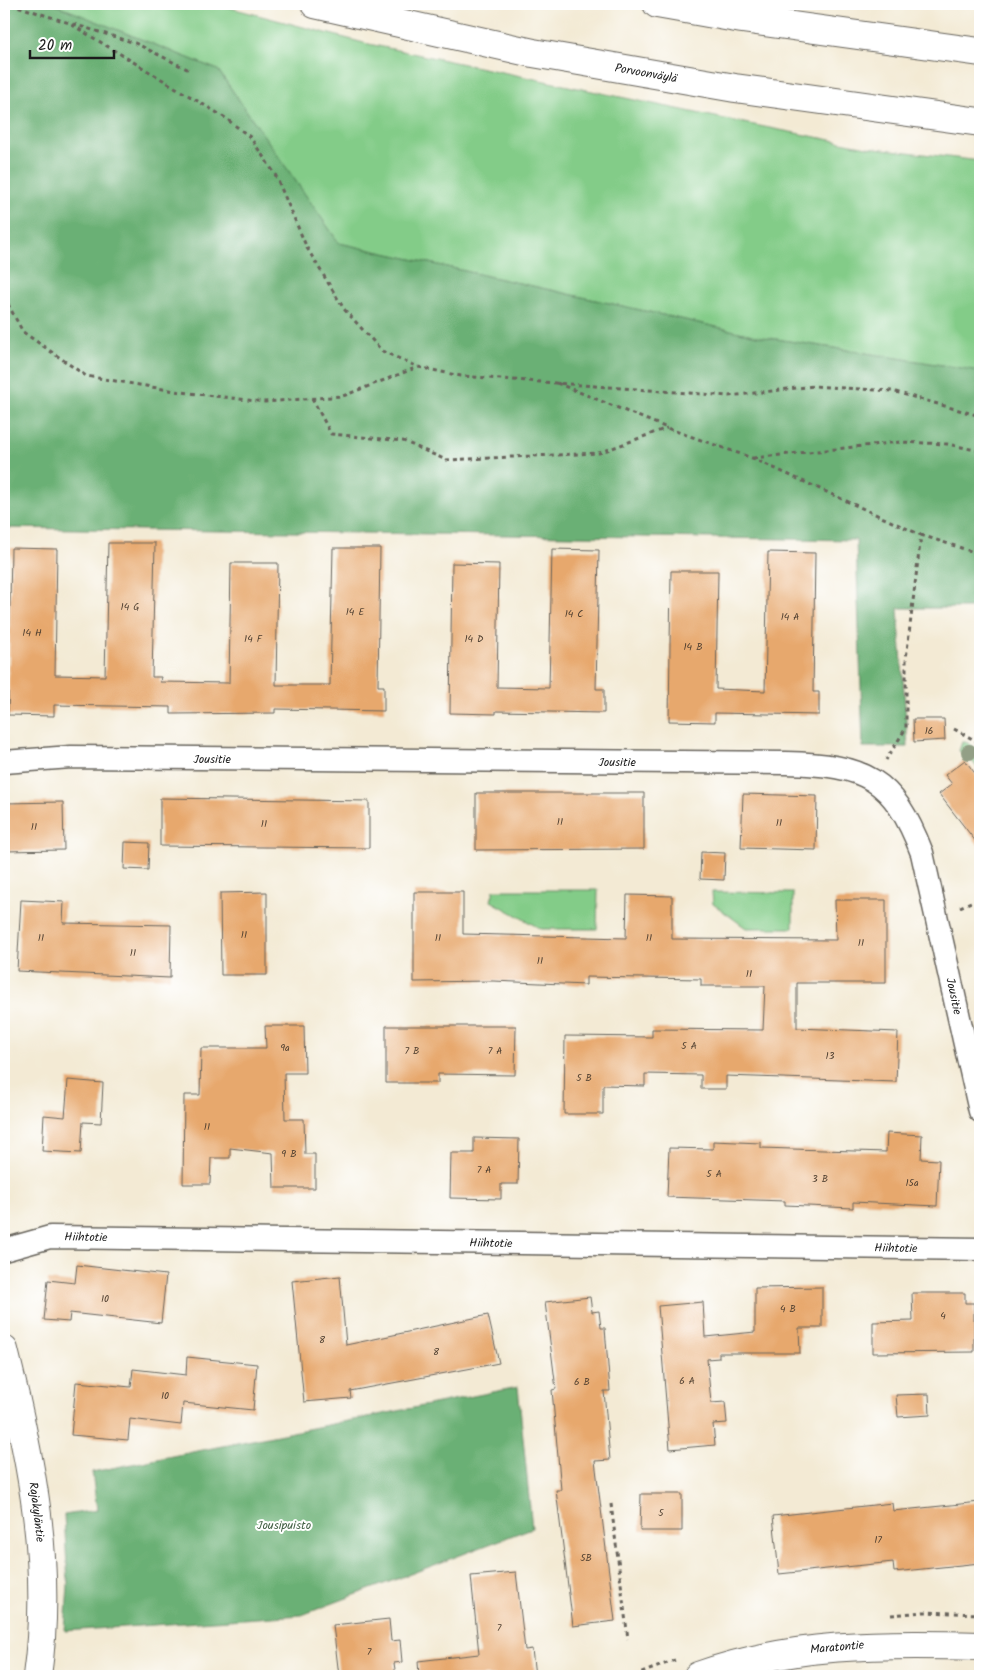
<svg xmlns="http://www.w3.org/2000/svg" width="984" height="1680" viewBox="0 0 984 1680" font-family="Kalam,sans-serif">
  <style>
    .green { fill: #83cc88; stroke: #507452 }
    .forest { fill: #6ab074; stroke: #436648 }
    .building { fill: #e7a86d }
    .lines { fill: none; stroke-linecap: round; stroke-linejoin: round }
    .street-casing { stroke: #67645c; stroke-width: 25 }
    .secondary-casing { stroke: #67645c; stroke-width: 30 }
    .highway-casing { stroke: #67645c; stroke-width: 30 }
    .path { stroke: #67645c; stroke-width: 3; stroke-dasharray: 4 4; stroke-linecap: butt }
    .street { stroke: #fff; stroke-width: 22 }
    .secondary { stroke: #fff; stroke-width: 28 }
    .highway { stroke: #fff; stroke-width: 28 }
    .tree { fill: #939f86 }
    .labels { text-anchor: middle; stroke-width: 4; stroke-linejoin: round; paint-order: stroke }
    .number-label { font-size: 10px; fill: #4f3f30 }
    .street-label { font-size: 12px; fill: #1c1c1c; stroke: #fff }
    .park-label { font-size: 12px; fill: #456247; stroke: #fff }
  </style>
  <rect width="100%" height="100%" fill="#fff"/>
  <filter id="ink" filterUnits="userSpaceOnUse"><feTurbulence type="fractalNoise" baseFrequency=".02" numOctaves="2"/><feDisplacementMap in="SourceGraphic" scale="10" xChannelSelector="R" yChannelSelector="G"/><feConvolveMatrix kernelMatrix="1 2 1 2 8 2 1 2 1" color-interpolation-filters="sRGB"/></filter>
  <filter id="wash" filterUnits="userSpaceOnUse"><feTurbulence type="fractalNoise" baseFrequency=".0096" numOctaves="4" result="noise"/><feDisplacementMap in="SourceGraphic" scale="20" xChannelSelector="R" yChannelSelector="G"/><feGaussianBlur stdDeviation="1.12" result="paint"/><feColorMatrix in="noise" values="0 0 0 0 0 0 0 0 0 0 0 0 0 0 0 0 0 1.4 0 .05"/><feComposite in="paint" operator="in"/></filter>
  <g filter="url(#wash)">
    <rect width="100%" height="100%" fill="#f3ead4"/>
    <g class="green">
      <polygon points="53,4 216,4 364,43 744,123 867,147 980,161 980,371 757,336 339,243 218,70"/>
      <polygon points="962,742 966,742 980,751 980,771 972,761 959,751"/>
      <polygon points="494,890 598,890 597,929 541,929 491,901"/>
      <polygon points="712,892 793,893 793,928 746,928 713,904"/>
    </g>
    <g class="forest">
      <polygon points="4,4 53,4 218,70 339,243 757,336 980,371 980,608 898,608 908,747 863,747 856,540 4,528"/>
      <polygon points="518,1387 532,1528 302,1615 65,1631 68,1584 64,1515 97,1510 92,1472"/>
    </g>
    <g id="blocks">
      <g class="building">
        <polygon points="108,543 155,543 152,677 161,677 160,682 229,683 231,563 278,563 276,685 330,685 333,548 380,548 378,686 384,686 384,711 275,709 275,713 171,714 171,707 54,705 54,716 8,715 11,548 57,549 55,675 105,676"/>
        <polygon points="552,549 599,550 596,689 604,689 604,713 496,711 496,714 450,713 452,563 499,564 497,687 549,688"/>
        <polygon points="768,552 815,553 813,692 819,692 819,715 715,713 715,722 669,721 671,571 718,571 716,689 765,691"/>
        <polygon points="913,719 944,719 945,740 914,742"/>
        <polygon points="965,760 980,780 980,847 939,794 952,784 945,775"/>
        <polygon points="476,793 644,793 644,849 476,850"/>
        <polygon points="743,794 817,796 816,850 741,848"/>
        <polygon points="160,798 369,801 369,848 160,846"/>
        <polygon points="63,802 64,850 4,851 4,803"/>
        <polygon points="125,842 149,843 148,870 124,869"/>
        <polygon points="701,852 725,853 724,880 700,879"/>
        <polygon points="267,892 267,975 221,975 220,893"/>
        <polygon points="414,892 463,892 463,934 626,938 627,895 672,896 672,939 836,940 835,900 886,900 886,983 797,983 797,1028 898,1032 896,1082 726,1076 726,1089 701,1089 701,1075 645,1074 645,1086 603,1085 603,1114 564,1114 565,1036 652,1037 652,1029 763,1030 765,986 701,986 701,979 586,977 586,985 493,981 414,982"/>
        <polygon points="21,900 64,902 63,923 171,925 170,978 17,971"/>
        <polygon points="265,1026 304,1026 305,1073 284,1073 285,1119 304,1119 305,1154 315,1154 315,1188 274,1188 273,1153 230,1148 230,1158 211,1158 210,1184 183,1184 184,1095 200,1095 201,1048 266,1048"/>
        <polygon points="386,1026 516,1026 515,1075 438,1074 438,1083 386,1083"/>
        <polygon points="68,1080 103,1083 101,1123 83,1122 81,1153 42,1151 44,1115 65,1117"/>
        <polygon points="887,1133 922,1135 921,1159 939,1160 937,1206 853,1202 853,1208 785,1205 785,1201 667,1197 669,1148 713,1149 713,1141 761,1143 761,1148 886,1152"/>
        <polygon points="474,1138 519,1139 518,1184 501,1184 501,1199 450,1198 451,1153 474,1153"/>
        <polygon points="77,1265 166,1275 161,1323 70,1313 69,1322 44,1320 48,1280 75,1283"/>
        <polygon points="340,1276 346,1345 488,1315 499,1363 350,1391 351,1398 304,1402 292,1281"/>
        <polygon points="822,1287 822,1328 799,1328 800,1353 719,1353 719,1358 707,1359 711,1403 725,1402 727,1423 713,1424 715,1445 670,1449 658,1306 703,1302 705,1337 755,1332 755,1288"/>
        <polygon points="912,1293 965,1293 965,1303 974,1303 974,1352 873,1353 873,1322 913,1321"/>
        <polygon points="590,1297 592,1312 599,1311 601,1328 605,1328 610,1391 604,1391 610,1460 595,1461 615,1621 573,1626 556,1490 561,1490 552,1390 556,1389 545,1302"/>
        <polygon points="187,1357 257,1364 253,1410 183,1403 181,1425 130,1419 128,1440 71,1435 76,1382 131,1387 133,1369 186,1375"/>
        <polygon points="929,1394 930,1415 898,1417 896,1395"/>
        <polygon points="641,1494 682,1494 682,1531 640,1531"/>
        <polygon points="980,1502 980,1563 894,1572 893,1562 779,1574 773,1516 892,1503 893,1511"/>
        <polygon points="516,1572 525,1650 532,1649 535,1676 419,1676 418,1661 479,1654 471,1576"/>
        <polygon points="389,1619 391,1641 400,1640 402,1662 394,1663 396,1676 339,1676 333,1625"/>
      </g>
    </g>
  </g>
  <g filter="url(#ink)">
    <use href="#blocks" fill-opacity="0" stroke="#67645c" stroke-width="1"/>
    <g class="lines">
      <defs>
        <g id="street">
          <path d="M4,762l67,-5 715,6c79,2 107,14 136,90l58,258"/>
          <polyline points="4,1250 50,1237 980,1249"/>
        </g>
        <g id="secondary">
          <path d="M4,1350c27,109 49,214 33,326"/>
          <path d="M698,1676c91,-33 186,-33 282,-30"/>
        </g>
        <g id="highway">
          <polyline points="315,4 533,53 735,88 980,122"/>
          <polyline points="657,4 742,19 980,52"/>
        </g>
      </defs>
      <use href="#street" class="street-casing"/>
      <use href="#secondary" class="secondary-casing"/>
      <use href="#highway" class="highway-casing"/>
      <g class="path">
        <polyline points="11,4 69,23 224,117 250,137 275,174 307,248 344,309 382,351 418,367 461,376 729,396 814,386 892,391 980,416"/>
        <polyline points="73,24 135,43 191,71"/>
        <polyline points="4,297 23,332 86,376 181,392 265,402 343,396 418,367"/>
        <polyline points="557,383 667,428 752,458 921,535 906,659 906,728 886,760"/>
        <polyline points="312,398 331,434 403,441 446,460 599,453 667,428"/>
        <polyline points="753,458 900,442 947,444 980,451"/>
        <polyline points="921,535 980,554"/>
        <polyline points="954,729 980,743"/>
        <polyline points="960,907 980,898"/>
        <polyline points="611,1504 628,1639"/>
        <polyline points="891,1615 924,1612 980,1614"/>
        <polyline points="634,1676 675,1660"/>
      </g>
      <use href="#street" class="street"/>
      <use href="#secondary" class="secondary"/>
      <use href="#highway" class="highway"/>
    </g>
    <circle class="tree" cx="969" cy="752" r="8"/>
  </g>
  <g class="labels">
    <g class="number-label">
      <text x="130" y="610">14 G</text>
      <text x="355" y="615">14 E</text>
      <text x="574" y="617">14 C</text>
      <text x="790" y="620">14 A</text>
      <text x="32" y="636">14 H</text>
      <text x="253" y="642">14 F</text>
      <text x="474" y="642">14 D</text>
      <text x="693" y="650">14 B</text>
      <text x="929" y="734">16</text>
      <text x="560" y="825">11</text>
      <text x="779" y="826">11</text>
      <text x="264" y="827">11</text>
      <text x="34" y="830">11</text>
      <text x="244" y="938">11</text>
      <text x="41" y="941">11</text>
      <text x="438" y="941">11</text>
      <text x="649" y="941">11</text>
      <text x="861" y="946">11</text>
      <text x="133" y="956">11</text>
      <text x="540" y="964">11</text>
      <text x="749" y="977">11</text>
      <text x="689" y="1049">5 A</text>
      <text x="285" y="1051">9a</text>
      <text x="412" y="1054">7 B</text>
      <text x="495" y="1054">7 A</text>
      <text x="830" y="1059">13</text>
      <text x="584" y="1081">5 B</text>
      <text x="207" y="1130">11</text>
      <text x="289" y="1157">9 B</text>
      <text x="484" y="1173">7 A</text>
      <text x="714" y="1177">5 A</text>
      <text x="820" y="1182">3 B</text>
      <text x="912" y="1186">15a</text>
      <text x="105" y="1302">10</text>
      <text x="788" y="1312">4 B</text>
      <text x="943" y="1319">4</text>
      <text x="322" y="1343">8</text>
      <text x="436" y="1355">8</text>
      <text x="687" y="1384">6 A</text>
      <text x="582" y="1385">6 B</text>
      <text x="165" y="1399">10</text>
      <text x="661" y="1516">5</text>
      <text x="878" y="1543">17</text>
      <text x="586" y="1561">5B</text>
      <text x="499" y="1631">7</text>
      <text x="369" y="1655">7</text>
    </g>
    <g class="street-label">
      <text transform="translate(646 73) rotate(10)" y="4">Porvoonväylä</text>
      <text x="212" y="763">Jousitie</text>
      <text x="617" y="766">Jousitie</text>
      <text transform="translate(954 996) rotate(78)" y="4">Jousitie</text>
      <text transform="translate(86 1237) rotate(1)" y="4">Hiihtotie</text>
      <text transform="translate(491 1243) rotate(1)" y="4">Hiihtotie</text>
      <text transform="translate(896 1248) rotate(1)" y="4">Hiihtotie</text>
      <text transform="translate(37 1512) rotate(83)" y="4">Rajakyläntie</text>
      <text transform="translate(837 1647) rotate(-5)" y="4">Maratontie</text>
    </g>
    <g class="park-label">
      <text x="284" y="1529">Jousipuisto</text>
    </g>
  </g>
  <rect width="984" height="1680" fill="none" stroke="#fff" stroke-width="20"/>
  <path d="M30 50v8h84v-8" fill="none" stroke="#1c1c1c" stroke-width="2.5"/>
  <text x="38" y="50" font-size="15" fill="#1c1c1c" stroke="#ffffff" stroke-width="4" paint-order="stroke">20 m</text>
</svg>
